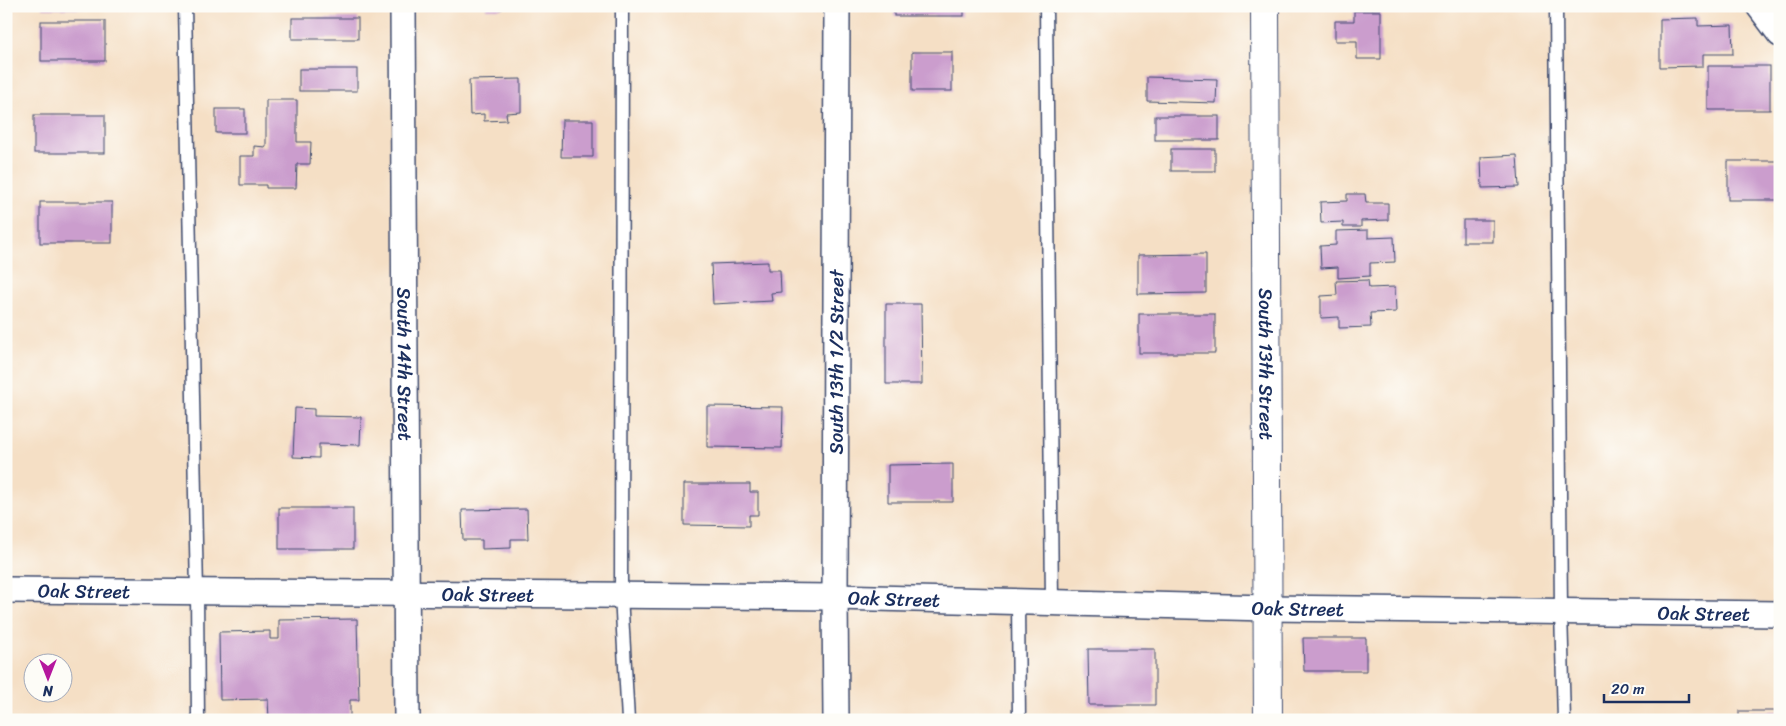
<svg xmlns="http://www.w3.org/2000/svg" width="1786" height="726" viewBox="0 0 1786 726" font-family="Sriracha,sans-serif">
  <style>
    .building { fill: #cb9dcd }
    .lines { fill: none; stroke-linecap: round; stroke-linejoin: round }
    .service-casing { stroke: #3c496d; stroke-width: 15 }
    .minor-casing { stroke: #3c496d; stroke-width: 28 }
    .secondary-casing { stroke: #3c496d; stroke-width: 30 }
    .service { stroke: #fff; stroke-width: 12 }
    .minor { stroke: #fff; stroke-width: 25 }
    .secondary { stroke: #fff; stroke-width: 28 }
    .labels { text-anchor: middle; stroke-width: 4; stroke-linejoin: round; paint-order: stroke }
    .street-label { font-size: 19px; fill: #1b2f5e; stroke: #fdfcf7 }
  </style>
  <rect width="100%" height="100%" fill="#fdfcf7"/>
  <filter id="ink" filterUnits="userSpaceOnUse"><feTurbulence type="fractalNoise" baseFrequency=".02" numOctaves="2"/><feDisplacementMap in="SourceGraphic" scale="10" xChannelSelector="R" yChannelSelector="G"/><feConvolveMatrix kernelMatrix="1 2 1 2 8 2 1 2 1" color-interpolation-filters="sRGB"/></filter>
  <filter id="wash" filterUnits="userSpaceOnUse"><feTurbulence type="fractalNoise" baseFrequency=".0096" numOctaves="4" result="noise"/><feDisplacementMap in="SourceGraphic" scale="20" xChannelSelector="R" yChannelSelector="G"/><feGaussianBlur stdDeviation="1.12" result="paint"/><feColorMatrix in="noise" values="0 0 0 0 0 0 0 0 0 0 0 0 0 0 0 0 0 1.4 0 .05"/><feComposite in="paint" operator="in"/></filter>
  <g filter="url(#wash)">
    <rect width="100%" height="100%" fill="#f5dfc5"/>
    <g id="blocks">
      <g class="building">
        <rect x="42" y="6" width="73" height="3"/>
        <rect x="486" y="6" width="16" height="3"/>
        <rect x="894" y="6" width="70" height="10"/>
        <polygon points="1351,6 1380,6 1380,9 1351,10"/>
        <polygon points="1354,11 1381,11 1381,59 1357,59 1357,41 1335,41 1335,21 1354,21"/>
        <rect x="292" y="18" width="66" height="21"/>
        <polygon points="1698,18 1698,26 1732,25 1733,54 1703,54 1703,66 1660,67 1660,19"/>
        <rect x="41" y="21" width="64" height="40"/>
        <rect x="912" y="52" width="40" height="39"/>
        <rect x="1708" y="66" width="62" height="44"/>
        <rect x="299" y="69" width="58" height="22"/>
        <polygon points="1147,77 1217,79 1216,103 1147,101"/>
        <polygon points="521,79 521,112 506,113 507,120 484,121 484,114 470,115 469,80"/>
        <polygon points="266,100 297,100 297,142 311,142 310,164 297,164 296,188 266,188 266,185 240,185 240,156 254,156 254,146 266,147"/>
        <rect x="216" y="109" width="29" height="24"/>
        <rect x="34" y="115" width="71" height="38"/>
        <rect x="1155" y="116" width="64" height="24"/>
        <polygon points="562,120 593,120 593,157 561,157"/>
        <rect x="1171" y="149" width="44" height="22"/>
        <polygon points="1517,155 1519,187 1482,188 1481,157"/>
        <rect x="1728" y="161" width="52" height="39"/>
        <polygon points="1347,194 1365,194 1366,203 1388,203 1388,220 1361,221 1361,227 1343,227 1343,222 1321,223 1320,202 1347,201"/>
        <rect x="40" y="202" width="72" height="41"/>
        <rect x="1463" y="220" width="30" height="22"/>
        <polygon points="1368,230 1368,238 1394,237 1395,262 1370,263 1370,276 1338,278 1338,267 1321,268 1320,246 1336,245 1336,231"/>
        <polygon points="1206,254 1206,293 1138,294 1138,255"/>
        <polygon points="768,262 768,270 780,270 781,292 771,293 772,301 713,304 711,264"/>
        <polygon points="1368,280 1369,288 1395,287 1396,312 1370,313 1371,327 1339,328 1339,317 1321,318 1321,296 1337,295 1336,281"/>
        <polygon points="886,304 921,304 922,384 886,384"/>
        <rect x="1139" y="314" width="76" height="39"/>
        <polygon points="707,406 783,407 782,448 707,447"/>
        <polygon points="295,408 314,409 314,416 361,417 360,445 319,444 319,458 293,457"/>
        <polygon points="953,464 953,502 888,502 888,465"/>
        <polygon points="684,484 750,484 750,492 758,492 758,515 749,515 749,526 684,525"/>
        <rect x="279" y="508" width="74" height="41"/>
        <polygon points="527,509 528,539 511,539 511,548 482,549 482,540 463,540 462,510"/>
        <polygon points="357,619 359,700 350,700 350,720 269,720 268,699 220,700 219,632 270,631 270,639 279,639 279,620"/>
        <polygon points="1303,638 1366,638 1366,671 1304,671"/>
        <polygon points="1088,649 1155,649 1155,705 1089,705"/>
        <rect x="1739" y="711" width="41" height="9"/>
      </g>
    </g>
  </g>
  <g filter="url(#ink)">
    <use href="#blocks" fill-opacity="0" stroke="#3c496d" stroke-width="1"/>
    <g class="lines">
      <defs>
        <g id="service">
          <polyline points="185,6 197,592 198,720"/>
          <polyline points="622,6 621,595 628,720"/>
          <polyline points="1046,6 1052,602"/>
          <polyline points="1556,6 1561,611 1564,720"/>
          <polyline points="1018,601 1019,720"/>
        </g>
        <g id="minor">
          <path id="s1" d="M403,6l4,714"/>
          <polyline points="1759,6 1780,34"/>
          <path id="s2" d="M6,590l829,7 432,11 513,6"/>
          <path id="s3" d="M836,720l-1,-123 2,-591"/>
        </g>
        <g id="secondary">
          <path id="s4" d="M1265,6l3,714"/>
        </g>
      </defs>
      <use href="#service" class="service-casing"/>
      <use href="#minor" class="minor-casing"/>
      <use href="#secondary" class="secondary-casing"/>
      <use href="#service" class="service"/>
      <use href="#minor" class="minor"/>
      <use href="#secondary" class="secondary"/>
    </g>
  </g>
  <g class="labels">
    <g class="street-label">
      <text dy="7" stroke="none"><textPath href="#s1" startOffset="358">South 14th Street</textPath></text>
      <text dy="7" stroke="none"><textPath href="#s3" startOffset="358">South 13th 1/2 Street</textPath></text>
      <text dy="7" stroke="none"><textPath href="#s4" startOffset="358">South 13th Street</textPath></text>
      <text dy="7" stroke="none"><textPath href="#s2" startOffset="78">Oak Street</textPath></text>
      <text dy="7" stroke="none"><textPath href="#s2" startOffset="482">Oak Street</textPath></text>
      <text dy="7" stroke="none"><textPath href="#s2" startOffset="888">Oak Street</textPath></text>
      <text dy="7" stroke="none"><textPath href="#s2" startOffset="1292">Oak Street</textPath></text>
      <text dy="7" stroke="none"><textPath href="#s2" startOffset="1698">Oak Street</textPath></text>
    </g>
  </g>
  <rect width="1786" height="726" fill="none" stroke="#fdfcf7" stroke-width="25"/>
  <g transform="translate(48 678) rotate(180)"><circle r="24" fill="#fdfcf7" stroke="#a3aaba"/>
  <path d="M0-4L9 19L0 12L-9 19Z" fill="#b5179e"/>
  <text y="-8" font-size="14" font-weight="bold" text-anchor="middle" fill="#1b2f5e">N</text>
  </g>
  <path d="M1604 694v8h85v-8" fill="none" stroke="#1b2f5e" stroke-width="2.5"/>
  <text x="1611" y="694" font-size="15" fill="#1b2f5e" stroke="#fdfcf7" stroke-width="4" paint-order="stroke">20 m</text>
</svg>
